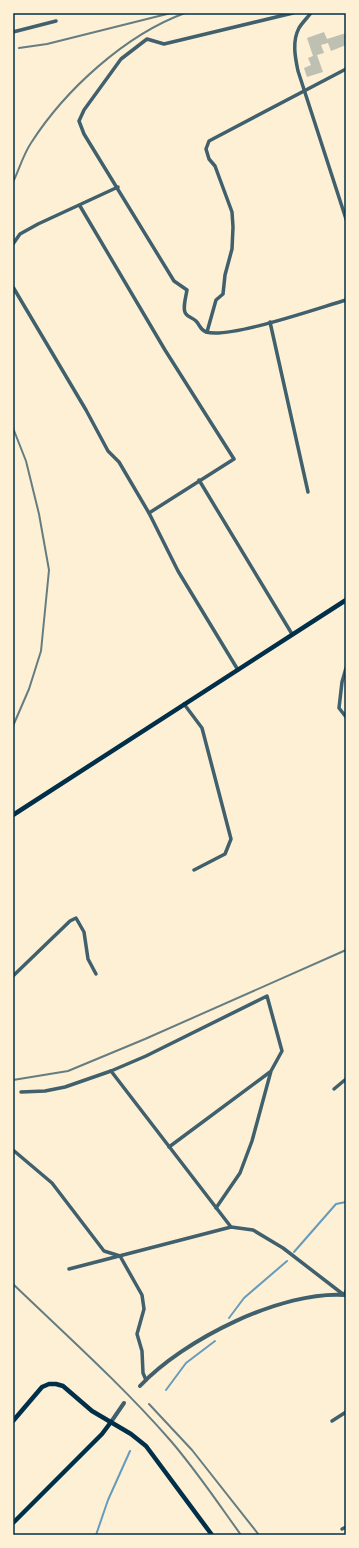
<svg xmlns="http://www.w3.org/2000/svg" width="359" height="1548" viewBox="0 0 359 1548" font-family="'PT Sans Narrow',sans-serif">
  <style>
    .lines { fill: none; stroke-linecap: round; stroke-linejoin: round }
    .stream { stroke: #669bbc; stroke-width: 2 }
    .building { fill: #bec0b2 }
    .minor { stroke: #3f606c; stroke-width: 3.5 }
    .tertiary { stroke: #3f606c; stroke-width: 4 }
    .secondary { stroke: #003049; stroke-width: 4.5 }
    .rail { stroke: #657d81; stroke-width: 2 }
    .neatline { fill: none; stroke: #003049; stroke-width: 1.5 }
  </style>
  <rect width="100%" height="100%" fill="#fdf0d5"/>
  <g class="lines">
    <g class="stream">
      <polyline points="294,1252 336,1204 346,1202"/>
      <polyline points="229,1318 244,1298 287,1261"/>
      <polyline points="166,1390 186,1363 215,1341"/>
      <polyline points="96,1535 108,1500 130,1451"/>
    </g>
  </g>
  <polygon class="building" points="324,32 327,39 346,33 346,45 331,51 328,43 321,45 324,53 317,55 323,72 307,77 304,68 311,65 308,58 313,56 307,38"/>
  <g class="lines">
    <g class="minor">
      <path d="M293,13l-129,31 -17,-5 -26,20 -37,51 -5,11 5,13 90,147 13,9c-1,6 -5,20 -1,24 2,3 7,4 10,7 4,4 4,9 10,11 24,7 112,-24 140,-32"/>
      <path d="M311,13c-4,5 -9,10 -12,15 -7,13 -4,29 -1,43l48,148"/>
      <polyline points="13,32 56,21"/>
      <polyline points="80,206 165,350 234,459 149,513"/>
      <polyline points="13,244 20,234 38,224 118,187"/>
      <polyline points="13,287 86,410 108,451 119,462 149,513 178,571 238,670"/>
      <polyline points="270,322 308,492"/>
      <polyline points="207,332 216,300 223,294 225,275 232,249 233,227 232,212 215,166 209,159 206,149 209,141 346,69"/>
      <polyline points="199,480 292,634"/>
      <polyline points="346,668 342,682 339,708 346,717"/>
      <polyline points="184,704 202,728 231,839 225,854 194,870"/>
      <polyline points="13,976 70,921 76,918 84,932 88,959 96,974"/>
      <polyline points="111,1071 231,1227"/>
      <polyline points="334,1089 346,1079"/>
      <polyline points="21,1092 45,1091 65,1087 111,1071 146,1056 267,996 282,1051 271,1071 252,1141 240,1173 216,1208"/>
      <polyline points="169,1147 270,1072"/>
      <polyline points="13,1150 52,1183 104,1251 120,1256 142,1295 144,1309 137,1334 142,1351 143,1373 146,1380"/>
      <polyline points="69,1269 231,1227 253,1230 283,1248 344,1295 346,1291"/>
      <polyline points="332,1421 346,1412"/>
      <polyline points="342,1529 346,1527"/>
    </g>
    <g class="tertiary">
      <path d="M140,1386c43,-46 142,-96 206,-91"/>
      <polyline points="111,1422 124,1403"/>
    </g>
    <g class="secondary">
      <polyline points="13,815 346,600"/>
      <polyline points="13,1421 42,1387 49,1384 56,1384 63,1386 92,1411 131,1434 146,1446 212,1535"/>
      <polyline points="13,1523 102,1434 111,1422"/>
    </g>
    <g class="rail">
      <polyline points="19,48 47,44 171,13"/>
      <path d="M13,182c6,-12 10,-27 18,-39 34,-53 94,-108 154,-130"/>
      <polyline points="13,428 26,461 39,514 49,570 41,651 29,689 13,726"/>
      <polyline points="13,1080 68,1071 145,1039 346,950"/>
      <path d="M13,1284c53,51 109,101 157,156 26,30 48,63 71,95"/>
      <polyline points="149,1404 192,1450 259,1535"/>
    </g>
  </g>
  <rect width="359" height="1548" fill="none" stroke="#fdf0d5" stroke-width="28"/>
  <rect x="14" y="14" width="331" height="1520" class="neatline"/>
</svg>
